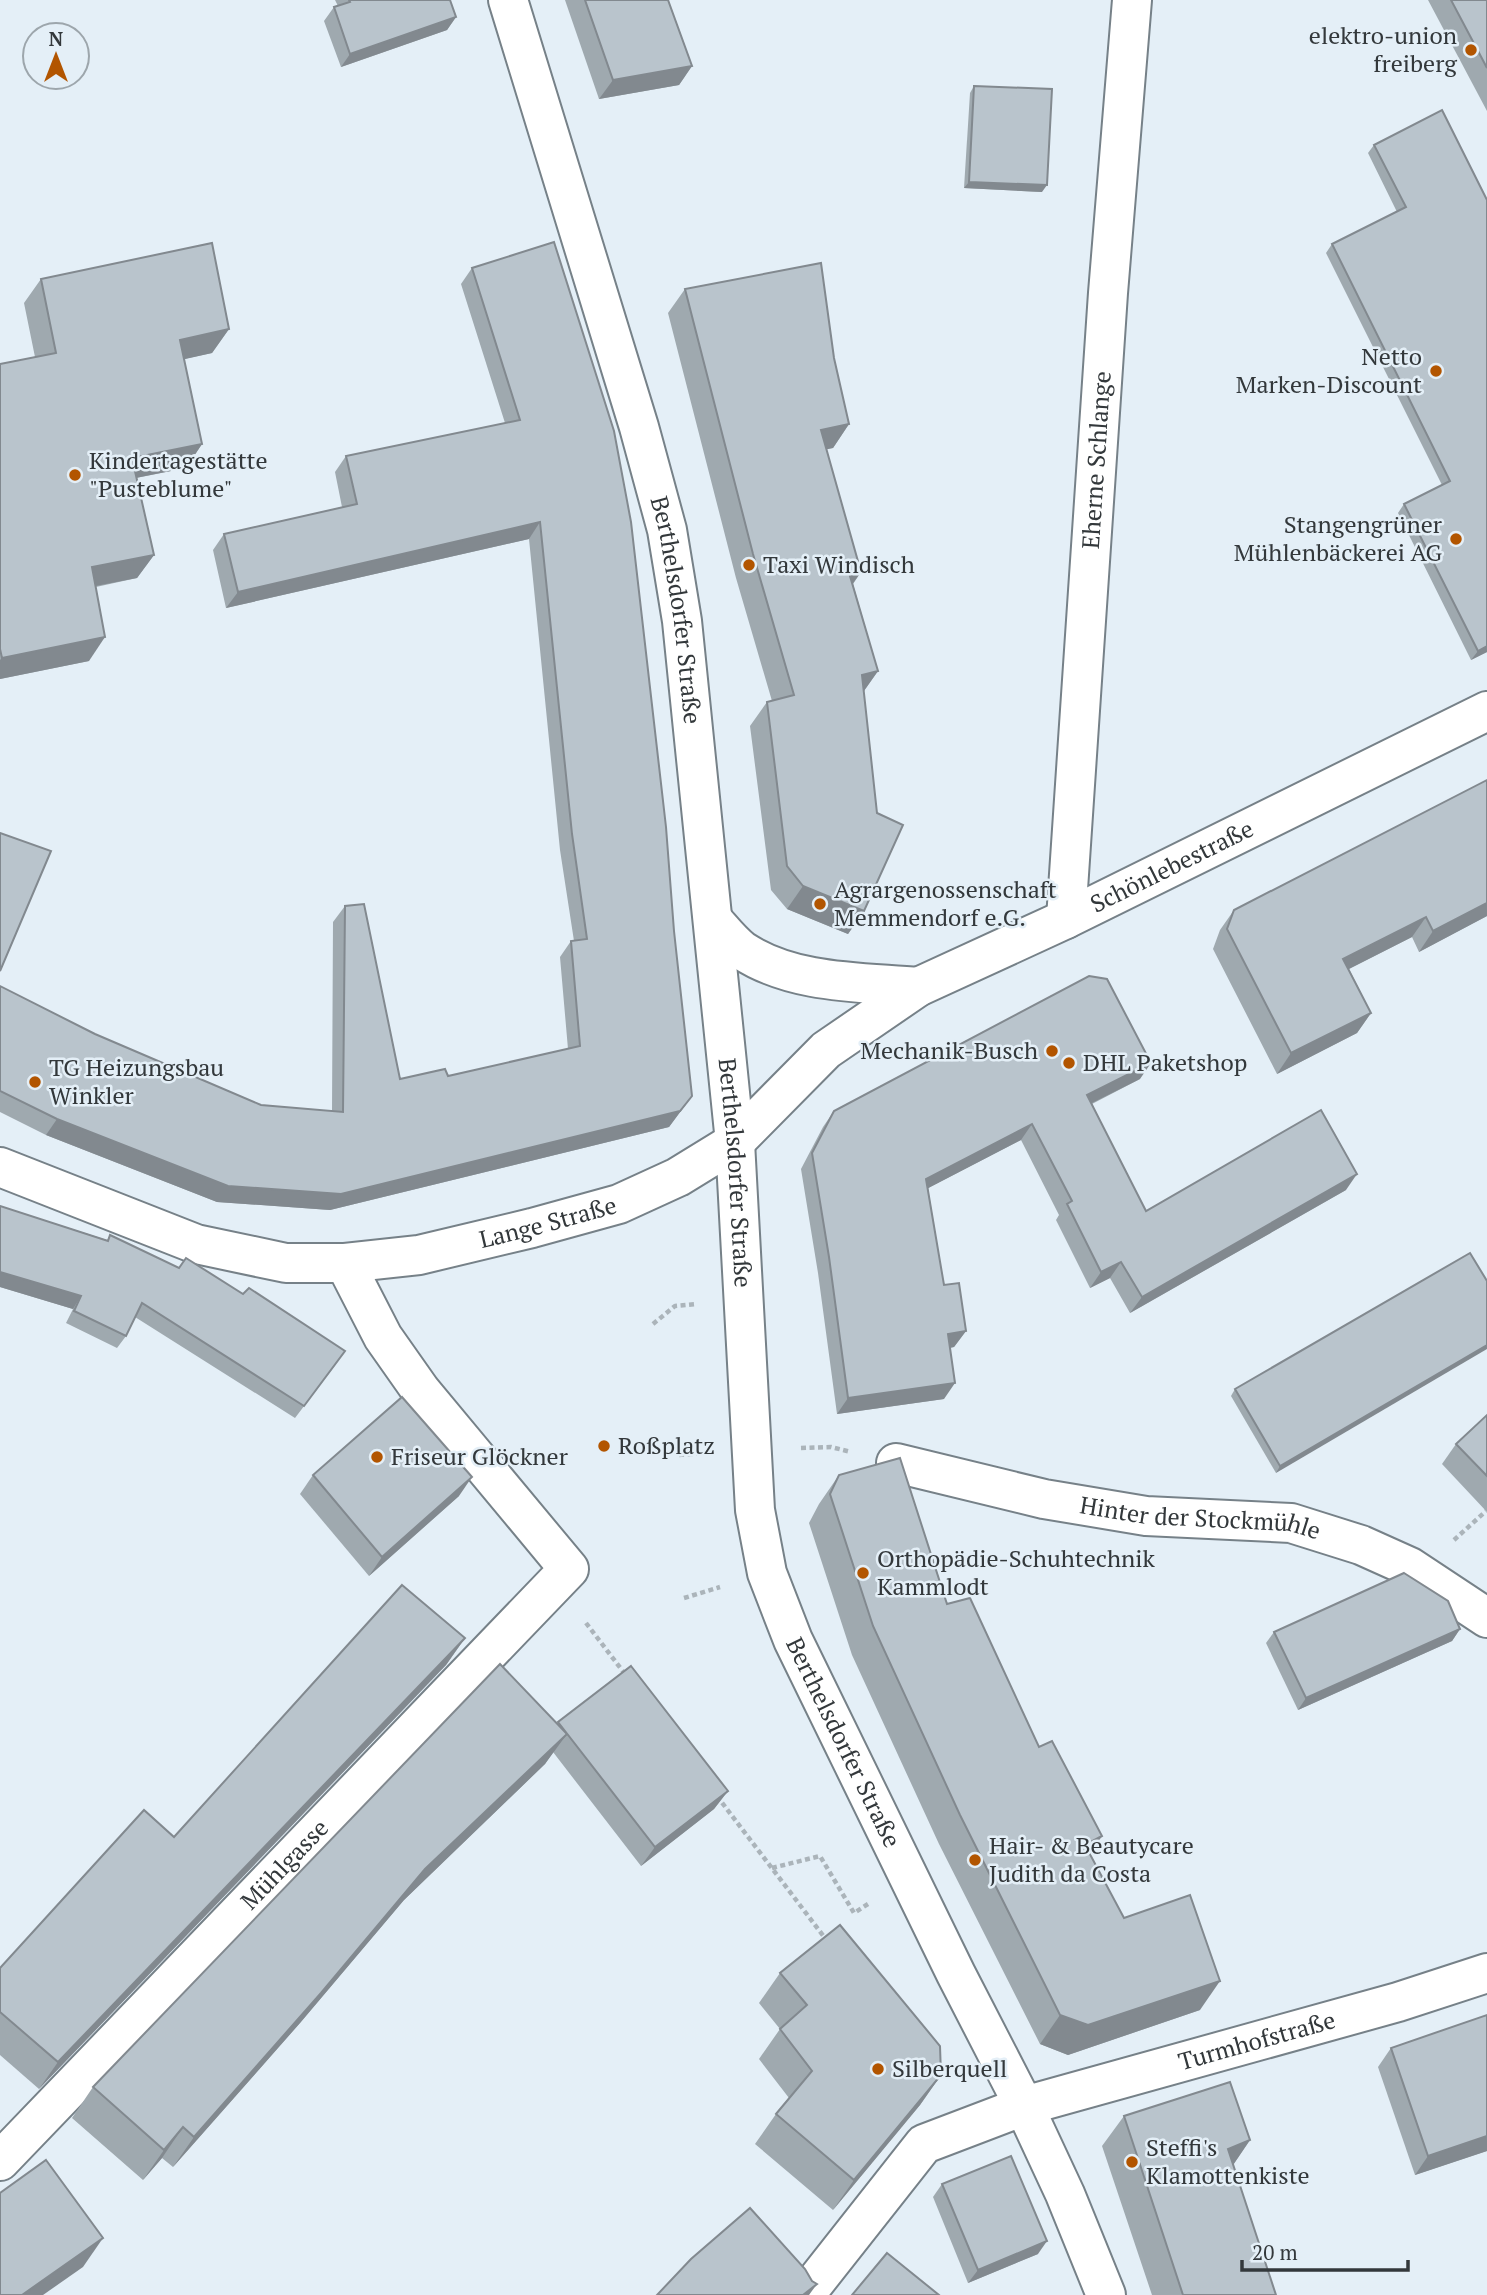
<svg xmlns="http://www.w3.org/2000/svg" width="1487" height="2295" viewBox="0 0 1487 2295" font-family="'PT Serif',serif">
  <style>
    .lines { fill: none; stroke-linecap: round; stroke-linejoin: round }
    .minor-casing { stroke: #768188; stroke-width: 42 }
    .tertiary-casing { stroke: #768188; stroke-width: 42 }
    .path { stroke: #abb4ba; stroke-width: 4.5; stroke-dasharray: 5 3.5; stroke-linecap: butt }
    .minor { stroke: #fff; stroke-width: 38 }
    .tertiary { stroke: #fff; stroke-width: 38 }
    .wall { fill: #9fa9af }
    .shaded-wall { fill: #82898f }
    .building { fill: #b9c4cc; stroke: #82898f; stroke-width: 2 }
    .poi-dot { fill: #b25500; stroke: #e4eff7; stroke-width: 2.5 }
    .labels { text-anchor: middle; stroke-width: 5; stroke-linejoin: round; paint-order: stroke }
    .poi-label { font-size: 24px; fill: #33383b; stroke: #e4eff7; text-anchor: start }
    .street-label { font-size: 24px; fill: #33383b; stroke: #e4eff7 }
  </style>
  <rect width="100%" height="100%" fill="#e4eff7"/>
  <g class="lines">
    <defs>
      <g id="minor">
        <path id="s1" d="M1066,919l42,-626 24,-293"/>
        <path id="s2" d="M0,1167l196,77 90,19h59l74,-8 113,-27 87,-24 59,-27 57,-35"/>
        <path id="s3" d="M896,1463l148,36 102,17 145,7 70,22 49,22 77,51"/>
        <path id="s4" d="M0,2161l569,-592 -148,-178 -38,-54 -38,-74"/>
        <path id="s5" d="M805,2295l119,-151 100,-38 374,-104 89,-29"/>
      </g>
      <g id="tertiary">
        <path id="s6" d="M508,0l131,427 28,103 15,91 53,521 20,368 12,63 26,67 163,334 68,132 41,88 41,101"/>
        <path d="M713,920c9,10 19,23 30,31 51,33 117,31 175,36"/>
        <path id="s7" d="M735,1142l91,-92 92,-63 148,-68 421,-208"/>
      </g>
    </defs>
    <use href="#minor" class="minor-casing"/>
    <use href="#tertiary" class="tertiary-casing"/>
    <g class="path">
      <polyline points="653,1324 675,1306 697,1304"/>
      <polyline points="801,1448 831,1447 851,1452"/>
      <polyline points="679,1455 705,1453"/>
      <polyline points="1454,1540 1486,1511"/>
      <polyline points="684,1598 720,1587"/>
      <polyline points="586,1623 625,1674"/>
      <polyline points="717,1796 828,1942"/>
      <polyline points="772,1868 820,1856 854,1913 868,1904"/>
    </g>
    <use href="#minor" class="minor"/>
    <use href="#tertiary" class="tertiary"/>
  </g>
  <g class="wall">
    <polygon points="335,0 450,0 456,17 447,30 341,67 324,21 334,7 338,6"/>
    <polygon points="565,0 668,0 692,66 679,85 599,99"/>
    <polygon points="1428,0 1487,0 1487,111"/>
    <polygon points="974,86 1042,192 964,188 970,93"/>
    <polygon points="1442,110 1487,652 1471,660 1398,513 1404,504 1442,485 1326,253 1332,244 1397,212 1368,153 1374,145"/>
    <polygon points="554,242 674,931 692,1096 669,1127 330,1210 217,1202 46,1135 0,1112 0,986 95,1034 261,1105 332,1111 333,922 345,906 400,1079 448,1076 568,1049 560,957 571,941 574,941 560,850 529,539 226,608 213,550 224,534 342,507 335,472 346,456 505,423 461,284 472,268"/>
    <polygon points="41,279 229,329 212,353 184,359 202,444 186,468 136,478 154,555 137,578 96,587 89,661 0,679 0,364 35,357 24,303"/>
    <polygon points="685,289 834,358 849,424 833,448 826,449 861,572 853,584 878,671 864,691 864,911 848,934 787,909 771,890 750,726 767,702 772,701 736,578 668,313"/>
    <polygon points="1234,910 1487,916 1419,952 1412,937 1349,969 1371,1013 1357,1033 1277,1074 1213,949 1220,930"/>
    <polygon points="1140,1079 1092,1104 1146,1211 1346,1190 1130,1313 1110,1278 1090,1288 1056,1220 1059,1215 1021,1140 928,1188 944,1285 966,1331 954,1347 950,1348 944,1399 837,1414 818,1273 801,1169 823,1127 834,1111"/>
    <polygon points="0,1206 107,1240 110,1235 336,1364 295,1418 135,1317 126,1336 117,1348 66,1323 73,1309 0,1287"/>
    <polygon points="1487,1281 1276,1473 1231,1396 1235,1389"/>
    <polygon points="1487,1415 1487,1512 1442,1464 1456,1444"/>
    <polygon points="313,1475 459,1496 369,1576 300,1494"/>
    <polygon points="839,1475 947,1604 1090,1854 1124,1918 1200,2010 1068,2055 1040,2044 939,1844 852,1655 809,1523 819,1504"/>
    <polygon points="1460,1629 1452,1641 1298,1710 1266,1643 1274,1632"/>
    <polygon points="465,1638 446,1665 39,2089 0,2055 0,1968 174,1837"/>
    <polygon points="558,1722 728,1791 714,1809 641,1866 553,1752 545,1764 404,1900 300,2023 173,2167 162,2158 143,2180 72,2118 93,2087"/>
    <polygon points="780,1973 941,2075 920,2105 833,2210 755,2144 776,2114 789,2098 759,2059 780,2029 759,2003"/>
    <polygon points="1487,2015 1487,2151 1415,2175 1378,2067 1391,2048"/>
    <polygon points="1124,2116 1250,2140 1233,2165 1276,2295 1152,2295 1102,2146"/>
    <polygon points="942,2184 1038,2254 968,2283 933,2197"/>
  </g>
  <g class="shaded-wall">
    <polygon points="456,17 447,30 341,67 350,54"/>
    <polygon points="692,66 679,85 599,99 613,80"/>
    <polygon points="969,182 1047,185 1042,192 964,188"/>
    <polygon points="229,329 212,353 163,364 180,340"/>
    <polygon points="849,424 833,448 804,454 821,430"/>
    <polygon points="202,444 186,468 115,482 132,458"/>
    <polygon points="540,522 529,539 226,608 238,592"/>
    <polygon points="154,555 137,578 75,590 92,567"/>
    <polygon points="861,572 844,596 850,576"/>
    <polygon points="105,637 89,661 0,679 0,660 2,658"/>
    <polygon points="1487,646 1487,652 1471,660 1478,651"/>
    <polygon points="878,671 861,695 862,675"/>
    <polygon points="803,886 864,911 848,934 787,909"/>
    <polygon points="1487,903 1487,916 1419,952 1433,931"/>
    <polygon points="1426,917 1412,937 1329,979 1343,959"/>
    <polygon points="1371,1013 1357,1033 1277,1074 1291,1053"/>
    <polygon points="1151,1063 1140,1079 1076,1111 1087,1095"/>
    <polygon points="692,1096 669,1127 330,1210 217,1202 46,1135 57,1119 228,1186"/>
    <polygon points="1032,1124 1021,1140 915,1195 926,1179"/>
    <polygon points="1357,1174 1346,1190 1130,1313 1142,1297"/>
    <polygon points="1121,1262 1110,1278 1090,1288 1101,1272"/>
    <polygon points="0,1272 81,1296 73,1309 0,1287"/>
    <polygon points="966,1331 954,1347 937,1350 948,1334"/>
    <polygon points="1487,1345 1487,1349 1276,1473 1280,1466"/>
    <polygon points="955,1383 944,1399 837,1414 848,1398"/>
    <polygon points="472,1477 459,1496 369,1576 382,1557"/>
    <polygon points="1460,1629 1452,1641 1298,1710 1306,1698"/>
    <polygon points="465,1638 446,1665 39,2089 58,2062"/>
    <polygon points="567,1734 545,1764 404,1900 300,2023 173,2167 194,2137 425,1869"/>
    <polygon points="728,1791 714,1809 641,1866 655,1847"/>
    <polygon points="1102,1836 1082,1866 1085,1845"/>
    <polygon points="1220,1981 1200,2010 1068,2055 1040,2044 1060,2015"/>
    <polygon points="941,2075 920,2105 833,2210 854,2180"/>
    <polygon points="183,2127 162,2158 143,2180 164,2150"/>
    <polygon points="1487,2136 1487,2151 1415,2175 1428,2156"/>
    <polygon points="1250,2140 1229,2171 1228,2149"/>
    <polygon points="103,2238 83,2267 43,2295 22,2295"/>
    <polygon points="1047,2241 1038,2254 968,2283 978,2270"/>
    <polygon points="817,2284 809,2295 803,2295"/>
  </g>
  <g class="building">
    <polygon points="349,0 450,0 456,17 350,54 334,7 350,2"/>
    <polygon points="585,0 668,0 692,66 613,80"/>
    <polygon points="1451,0 1487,0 1487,68"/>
    <polygon points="974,86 1052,89 1047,185 969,182"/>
    <polygon points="1442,110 1487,200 1487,646 1478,651 1404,504 1450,481 1332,244 1406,207 1374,145"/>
    <polygon points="554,242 614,431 631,522 666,827 674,931 692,1096 680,1111 341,1194 228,1186 57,1119 0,1091 0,986 95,1034 261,1105 343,1112 345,906 364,904 400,1079 445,1069 448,1076 580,1046 571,941 587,939 572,834 540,522 238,592 224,534 357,504 346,456 520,420 472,268"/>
    <polygon points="212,243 229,329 180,340 202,444 132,458 154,555 92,567 105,637 2,658 0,649 0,364 56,353 41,279"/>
    <polygon points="821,263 834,358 849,424 821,430 861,572 850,576 878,671 862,675 877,813 903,825 864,911 803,886 787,866 767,702 794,695 753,554 685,289"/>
    <polygon points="1487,780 1487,903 1433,931 1426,917 1343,959 1371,1013 1291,1053 1227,929 1234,910"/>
    <polygon points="0,833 51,851 0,971"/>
    <polygon points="1089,976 1107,979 1151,1063 1087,1095 1146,1211 1321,1110 1357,1174 1142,1297 1121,1262 1101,1272 1067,1204 1072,1201 1032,1124 926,1179 944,1285 959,1283 966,1331 948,1334 955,1383 848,1398 829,1257 812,1153 834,1111"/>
    <polygon points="0,1206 108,1241 110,1235 179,1268 186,1258 243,1294 249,1288 345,1351 304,1406 142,1303 126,1336 74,1311 81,1296 0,1272"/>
    <polygon points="1470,1253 1487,1281 1487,1345 1280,1466 1235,1389"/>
    <polygon points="402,1397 472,1477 382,1557 313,1475"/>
    <polygon points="1487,1415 1487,1476 1456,1444"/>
    <polygon points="900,1458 947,1604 970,1598 1039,1747 1052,1741 1102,1836 1085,1845 1124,1918 1190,1895 1220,1981 1088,2025 1060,2015 960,1815 873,1626 830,1494 839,1475"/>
    <polygon points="1404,1573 1448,1601 1460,1629 1306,1698 1274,1632"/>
    <polygon points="402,1585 465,1638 58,2062 0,2012 0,1968 144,1810 174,1837"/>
    <polygon points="500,1664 567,1734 425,1869 321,1993 194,2137 183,2127 164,2150 93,2087"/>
    <polygon points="631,1666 728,1791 655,1847 558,1722"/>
    <polygon points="840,1925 940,2046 941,2075 854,2180 776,2114 812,2071 780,2029 807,2005 780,1973"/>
    <polygon points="1487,2015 1487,2136 1428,2156 1391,2048"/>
    <polygon points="1230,2082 1250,2140 1228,2149 1276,2295 1183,2295 1124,2116"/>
    <polygon points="1011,2156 1047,2241 978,2270 942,2184"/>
    <polygon points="46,2160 103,2238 22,2295 0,2295 0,2193"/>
    <polygon points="750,2208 805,2269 812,2281 817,2284 803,2295 657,2295 691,2259"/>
    <polygon points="887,2253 939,2295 852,2295"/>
  </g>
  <g class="poi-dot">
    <circle cx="1471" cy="50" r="7"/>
    <circle cx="1436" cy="371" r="7"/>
    <circle cx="75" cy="475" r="7"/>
    <circle cx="1456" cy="539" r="7"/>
    <circle cx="749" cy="565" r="7"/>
    <circle cx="820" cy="904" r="7"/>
    <circle cx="1052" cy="1051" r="7"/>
    <circle cx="1069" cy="1063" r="7"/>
    <circle cx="35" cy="1082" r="7"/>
    <circle cx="604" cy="1446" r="7"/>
    <circle cx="377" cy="1457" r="7"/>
    <circle cx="863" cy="1573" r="7"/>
    <circle cx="975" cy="1860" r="7"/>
    <circle cx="878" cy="2069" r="7"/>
    <circle cx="1132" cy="2162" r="7"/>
  </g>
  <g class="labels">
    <g class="poi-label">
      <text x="1457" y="44" text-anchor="end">elektro-union<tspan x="1457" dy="28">freiberg</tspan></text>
      <text x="1422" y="365" text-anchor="end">Netto<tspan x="1422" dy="28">Marken-Discount</tspan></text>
      <text x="89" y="469">Kindertagestätte<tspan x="89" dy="28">"Pusteblume"</tspan></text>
      <text x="1442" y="533" text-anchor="end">Stangengrüner<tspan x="1442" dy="28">Mühlenbäckerei AG</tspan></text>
      <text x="763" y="573">Taxi Windisch</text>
      <text x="834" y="898">Agrargenossenschaft<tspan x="834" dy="28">Memmendorf e.G.</tspan></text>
      <text x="1038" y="1059" text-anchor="end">Mechanik-Busch</text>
      <text x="1083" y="1071">DHL Paketshop</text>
      <text x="49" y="1076">TG Heizungsbau<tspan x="49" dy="28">Winkler</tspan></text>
      <text x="618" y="1454">Roßplatz</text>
      <text x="391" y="1465">Friseur Glöckner</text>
      <text x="877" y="1567">Orthopädie-Schuhtechnik<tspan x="877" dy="28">Kammlodt</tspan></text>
      <text x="989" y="1854">Hair- &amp; Beautycare<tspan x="989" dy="28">Judith da Costa</tspan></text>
      <text x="892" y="2077">Silberquell</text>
      <text x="1146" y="2156">Steffi's<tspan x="1146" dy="28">Klamottenkiste</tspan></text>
    </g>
    <g class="street-label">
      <text dy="8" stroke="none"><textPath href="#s1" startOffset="460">Eherne Schlange</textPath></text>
      <text dy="8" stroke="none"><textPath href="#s6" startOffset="634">Berthelsdorfer Straße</textPath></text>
      <text dy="8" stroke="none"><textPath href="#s7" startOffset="522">Schönlebestraße</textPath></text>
      <text dy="8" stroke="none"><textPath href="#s6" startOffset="1200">Berthelsdorfer Straße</textPath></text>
      <text dy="8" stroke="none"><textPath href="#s2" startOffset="569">Lange Straße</textPath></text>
      <text dy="8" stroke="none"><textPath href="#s3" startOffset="310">Hinter der Stockmühle</textPath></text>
      <text dy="8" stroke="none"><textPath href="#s6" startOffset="1788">Berthelsdorfer Straße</textPath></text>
      <text dy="8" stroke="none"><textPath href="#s4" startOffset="411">Mühlgasse</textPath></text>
      <text dy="8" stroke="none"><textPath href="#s5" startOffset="541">Turmhofstraße</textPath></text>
    </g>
  </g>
  <g transform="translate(56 56)"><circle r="33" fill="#e4eff7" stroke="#9da6ac" stroke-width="2"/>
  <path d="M0-5L12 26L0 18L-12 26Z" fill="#b25500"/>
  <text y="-10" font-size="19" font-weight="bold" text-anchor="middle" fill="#33383b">N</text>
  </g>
  <path d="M1242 2260v10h166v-10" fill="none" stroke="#33383b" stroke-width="3.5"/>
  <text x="1252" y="2260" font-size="21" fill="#33383b" stroke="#e4eff7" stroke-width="5" paint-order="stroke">20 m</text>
</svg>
